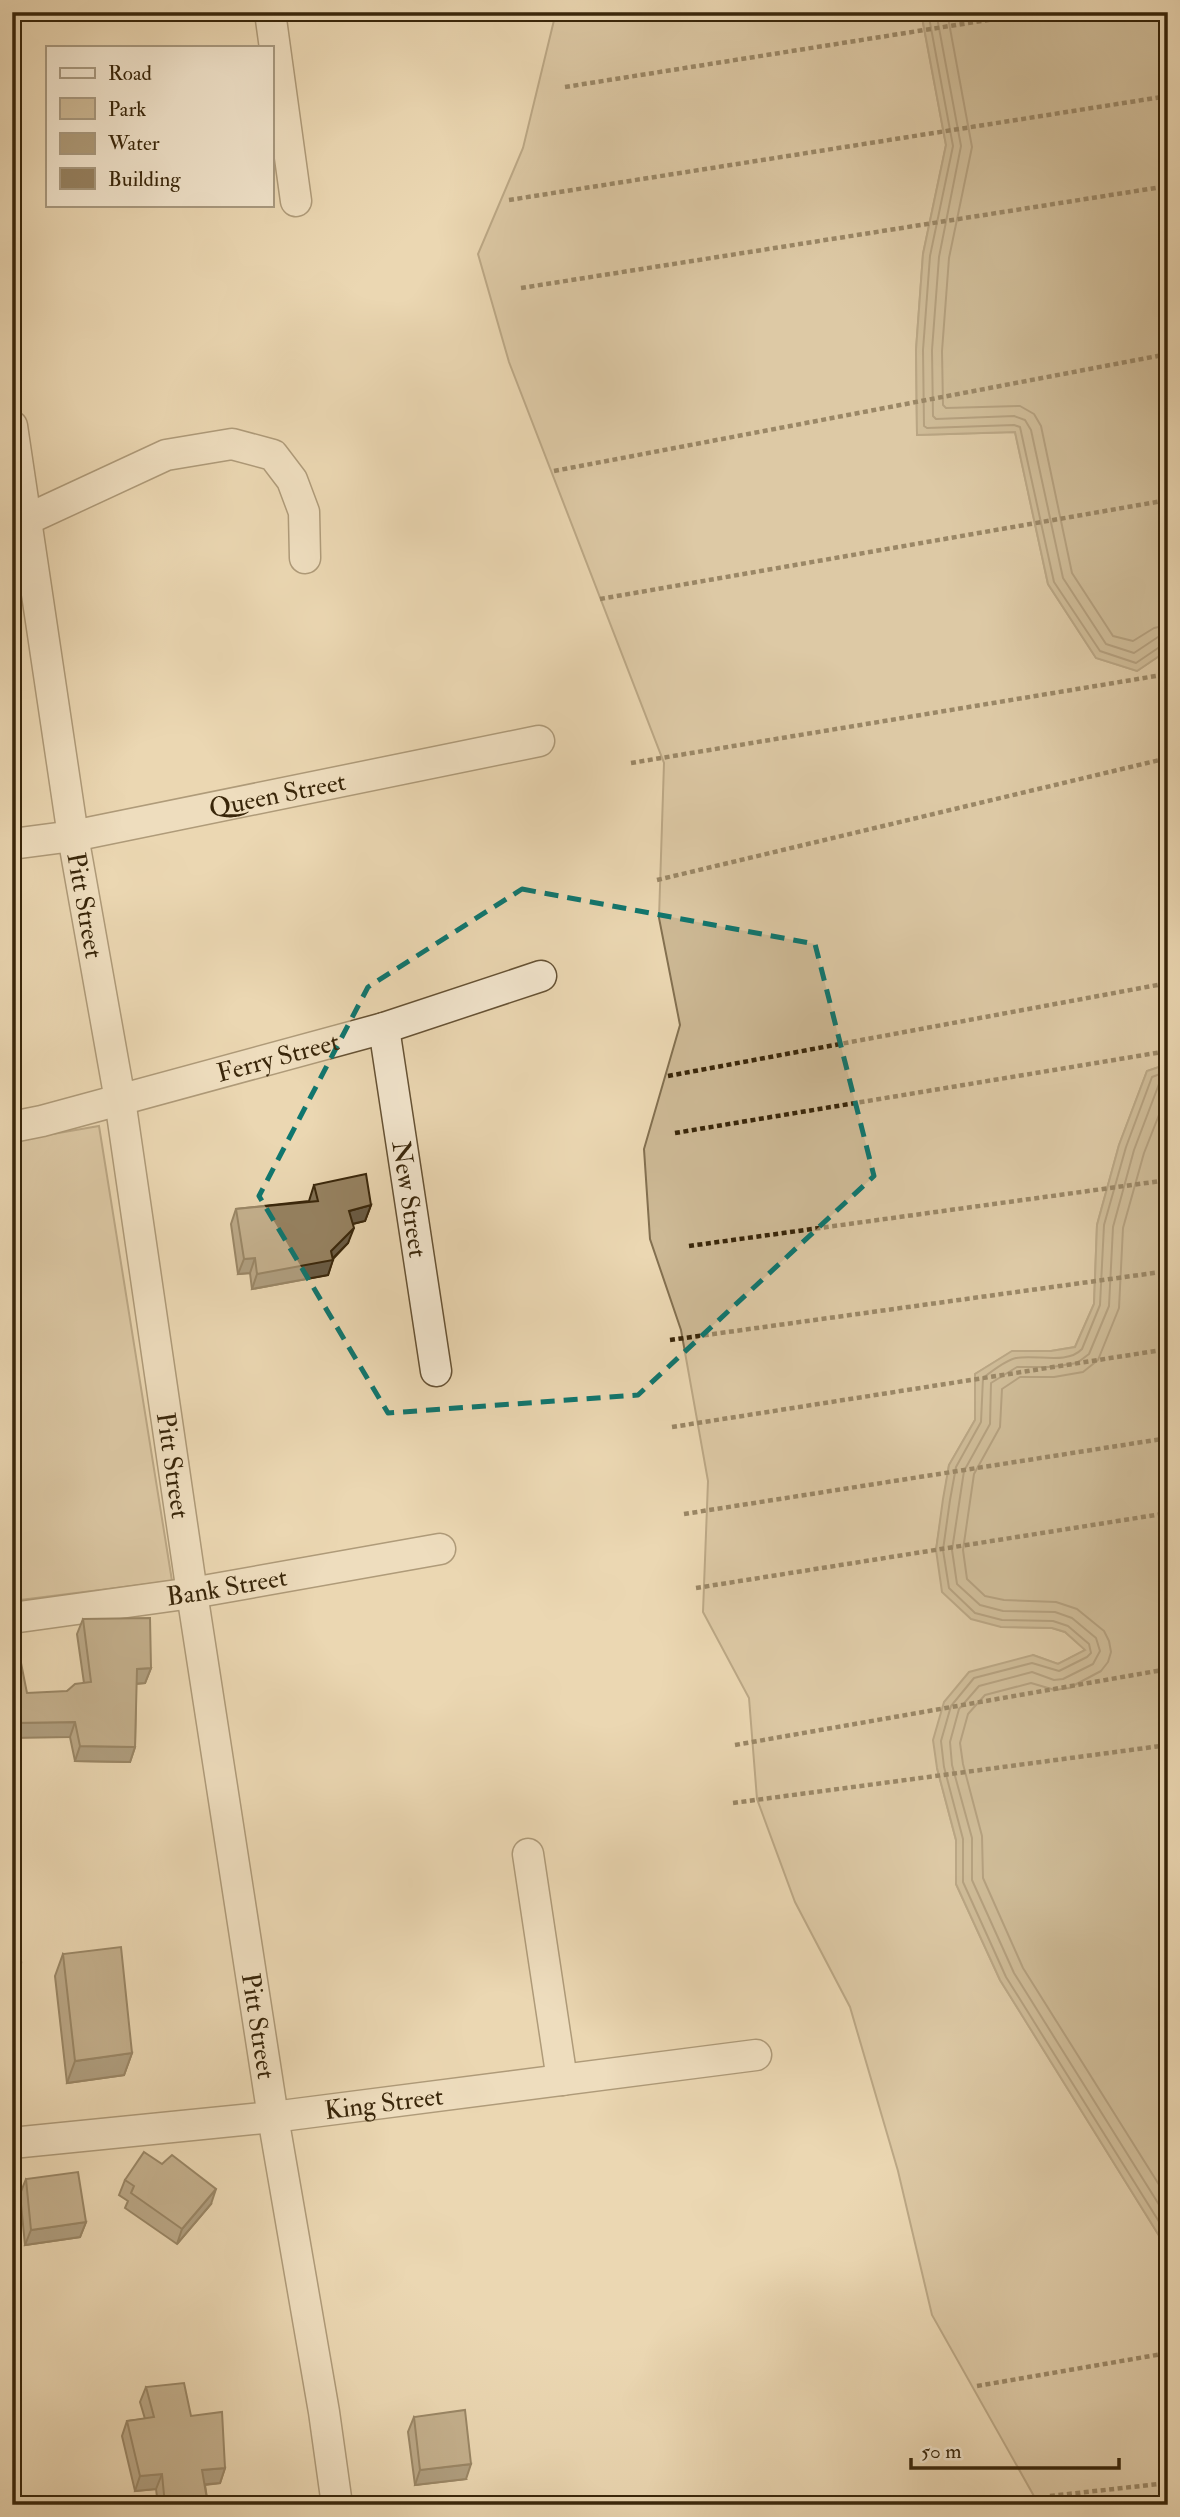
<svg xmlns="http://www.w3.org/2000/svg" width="1180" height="2517" viewBox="0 0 1180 2517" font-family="'IM FELL Double Pica',serif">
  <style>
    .green { fill: #cdb995; stroke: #837050; stroke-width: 2 }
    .water { fill: #ae9b79; stroke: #7f6c4d; stroke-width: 2 }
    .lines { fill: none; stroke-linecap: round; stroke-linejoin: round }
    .shore { stroke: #746042; stroke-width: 2 }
    .minor-casing { stroke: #665234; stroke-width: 33 }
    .path { stroke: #39260a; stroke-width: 4.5; stroke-dasharray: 5 3.5; stroke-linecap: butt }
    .minor { stroke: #f2e5cd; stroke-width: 30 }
    .wall { fill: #817053; stroke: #39260a; stroke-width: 2 }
    .shaded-wall { fill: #695b44; stroke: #39260a; stroke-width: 2 }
    .building { fill: #968261; stroke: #39260a; stroke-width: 2 }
    .marked { fill: none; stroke: #0f766e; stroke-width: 5; stroke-dasharray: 14 9; stroke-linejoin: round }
    .labels { text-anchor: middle; stroke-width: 6; stroke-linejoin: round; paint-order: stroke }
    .street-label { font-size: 26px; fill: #39260a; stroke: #f2e5cd }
  </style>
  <rect width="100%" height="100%" fill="#ebd7b2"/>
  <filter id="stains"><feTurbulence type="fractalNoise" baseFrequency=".00286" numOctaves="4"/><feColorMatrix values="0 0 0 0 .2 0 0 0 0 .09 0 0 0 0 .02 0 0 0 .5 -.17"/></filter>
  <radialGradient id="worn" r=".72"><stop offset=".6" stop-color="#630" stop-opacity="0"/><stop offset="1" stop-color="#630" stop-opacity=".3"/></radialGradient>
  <g class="green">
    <polygon points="556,12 921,12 946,145 923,254 916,350 917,435 1015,432 1048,584 1096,658 1137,671 1168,650 1168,1064 1147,1071 1119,1145 1097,1225 1094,1304 1075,1347 1051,1351 1013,1351 975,1374 975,1420 949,1465 936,1550 1001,1627 1052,1628 1065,1632 1086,1650 1058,1664 1033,1655 937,1768 956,1840 956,1884 1000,1980 1168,2250 1168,2505 1039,2505 932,2315 898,2171 850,2007 795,1902 757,1799 749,1698 703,1612 708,1481 681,1330 650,1239 644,1149 680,1025 659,918 664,763 509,362 478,254 523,148"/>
    <polygon points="99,1126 172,1581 12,1601 12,1141"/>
  </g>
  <g class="water">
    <polygon points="921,12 1168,12 1168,650 1137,671 1096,658 1048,584 1015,432 917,435 916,350 923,254 946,145"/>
    <polygon points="1168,1064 1168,2250 1000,1980 956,1884 956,1840 937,1768 933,1740 944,1702 969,1672 1033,1655 1058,1664 1085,1650 1065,1632 1052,1628 1001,1627 971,1619 942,1592 936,1550 943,1499 949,1465 975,1420 975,1374 1012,1351 1051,1351 1075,1347 1094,1304 1097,1225 1119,1145 1147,1071"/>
  </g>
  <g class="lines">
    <g class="shore">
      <polyline points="928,12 953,146 930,256 923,350 924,426 927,428 1014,425 1020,427 1054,582 1100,651 1136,663 1161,646 1168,645"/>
      <polyline points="936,12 961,146 939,257 932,350 933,416 936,419 1014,416 1025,420 1031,430 1063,578 1106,644 1134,653 1158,637 1168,636"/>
      <polyline points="947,12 972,147 949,258 942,351 943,405 946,408 1020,406 1034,414 1041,426 1072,573 1113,636 1133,641 1154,628 1168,625"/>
      <path d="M1168,1071l-16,6 -26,70 -22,78 -4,80 -18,44c-15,16 -46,5 -66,9 -10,2 -24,13 -33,20l-2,44 -25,45 -6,33 -7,50 6,38 26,25 27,7 51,1 15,5 21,18 2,9 -4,4 -28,14 -27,-8 -58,15 -23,28 -10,35 3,26 19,72v43l43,95 162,259"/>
      <polyline points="1168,1081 1159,1084 1134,1150 1113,1227 1109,1306 1089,1354 1077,1363 1052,1367 1017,1367 991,1383 990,1424 964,1471 952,1550 957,1584 980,1605 1003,1611 1055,1612 1072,1618 1096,1638 1100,1651 1093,1664 1063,1679 1054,1680 1032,1672 979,1686 959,1709 950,1742 952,1765 972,1838 972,1880 1014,1973 1168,2219"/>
      <polyline points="1168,1092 1144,1153 1123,1228 1119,1308 1098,1360 1083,1372 1054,1377 1020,1377 1002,1389 1000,1427 974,1474 963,1550 967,1579 985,1596 1004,1600 1056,1602 1077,1609 1104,1631 1109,1641 1111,1652 1108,1662 1101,1671 1069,1688 1055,1690 1031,1683 985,1695 968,1714 960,1743 963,1764 982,1836 983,1878 1023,1968 1168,2199"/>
    </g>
    <defs>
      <g id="minor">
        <polyline points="270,12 296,201"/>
        <path id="s1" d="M12,426l61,410 47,264 72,493 81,524 51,295 13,93"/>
        <polyline points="28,519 166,455 232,444 273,455 292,480 304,512 305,558"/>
        <path id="s2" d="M12,844l61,-8 466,-95"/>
        <path id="s3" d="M384,1028l52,343"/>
        <path id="s4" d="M12,1127l30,-6 342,-93 157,-52"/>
        <path id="s5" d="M12,1618l180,-25 248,-44"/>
        <polyline points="528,1854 562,2080"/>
        <path id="s6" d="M12,2143l261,-26 483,-62"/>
      </g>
    </defs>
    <use href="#minor" class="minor-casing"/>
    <g class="path">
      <polyline points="568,19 610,12"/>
      <polyline points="565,87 1038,12"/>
      <polyline points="509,200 1168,96"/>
      <polyline points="521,288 1168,186"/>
      <polyline points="554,471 1168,354"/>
      <polyline points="600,599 1168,500"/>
      <polyline points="631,763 1168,674"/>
      <polyline points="657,880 1168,758"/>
      <polyline points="668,1076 1168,983"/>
      <polyline points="675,1133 1168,1051"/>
      <polyline points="689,1246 1168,1180"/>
      <polyline points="670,1340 1168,1271"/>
      <polyline points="672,1427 1168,1349"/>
      <polyline points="684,1514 1168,1438"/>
      <polyline points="696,1588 1168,1513"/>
      <polyline points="735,1745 1168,1669"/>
      <polyline points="733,1803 1168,1745"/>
      <polyline points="977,2386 1168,2353"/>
      <polyline points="1050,2496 1168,2483"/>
    </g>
    <use href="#minor" class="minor"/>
  </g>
  <g class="wall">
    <polygon points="314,1185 371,1205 365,1221 353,1224 348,1243 333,1259 328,1275 252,1289 250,1273 238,1274 231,1224 236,1209 309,1201"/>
    <polygon points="83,1619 151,1668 145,1683 136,1684 135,1747 130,1762 75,1761 70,1737 67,1691 84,1683 77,1634"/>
    <polygon points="63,1954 132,2053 124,2075 67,2083 55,1976"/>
    <polygon points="26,2179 86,2222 80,2237 25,2245 20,2194"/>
    <polygon points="125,2180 211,2204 177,2244 125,2208 128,2201 119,2195"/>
    <polygon points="146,2387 191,2416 225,2468 220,2483 205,2485 208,2505 158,2505 156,2489 135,2491 122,2436 127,2421 145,2419 140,2402"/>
    <polygon points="414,2417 466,2479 415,2485 408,2432"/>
  </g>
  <g class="shaded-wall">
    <polygon points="371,1205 365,1221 343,1226 349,1211"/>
    <polygon points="354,1228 348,1243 331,1260 333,1260 328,1275 252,1289 257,1274 331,1251"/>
    <polygon points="255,1258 250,1273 238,1274 244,1259"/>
    <polygon points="151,1668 145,1683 131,1684 137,1669"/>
    <polygon points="75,1722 70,1737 12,1738 12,1723"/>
    <polygon points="80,1746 135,1747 130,1762 75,1761"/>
    <polygon points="21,1963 16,1978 12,1978 12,1964"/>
    <polygon points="132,2053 124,2075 67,2083 75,2061"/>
    <polygon points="216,2189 211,2204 177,2244 182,2229"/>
    <polygon points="86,2222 80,2237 25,2245 31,2230"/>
    <polygon points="471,2464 466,2479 415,2485 420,2470"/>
    <polygon points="225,2468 220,2483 197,2485 202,2470"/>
    <polygon points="162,2474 156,2489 135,2491 140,2476"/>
  </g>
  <g class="building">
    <polygon points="366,1174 371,1205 349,1211 354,1228 331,1251 333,1260 257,1274 255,1258 244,1259 236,1209 318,1201 314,1185"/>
    <polygon points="150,1618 151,1668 137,1669 135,1747 80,1746 75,1722 12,1723 12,1633 15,1633 27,1693 67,1691 75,1684 91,1682 83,1619"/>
    <polygon points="12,1739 15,1758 12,1759"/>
    <polygon points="12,1910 21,1963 12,1964"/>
    <polygon points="121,1947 132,2053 75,2061 63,1954"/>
    <polygon points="144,2152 162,2164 172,2155 216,2189 182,2229 131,2193 134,2186 125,2180"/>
    <polygon points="78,2172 86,2222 31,2230 26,2179"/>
    <polygon points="184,2383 191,2416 222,2412 225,2468 202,2470 208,2505 165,2505 162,2474 140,2476 127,2421 154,2417 146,2387"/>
    <polygon points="465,2410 471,2464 420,2470 414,2417"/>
  </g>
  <path d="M0 0H1180V2517H0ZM522,889l293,55 59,232 -236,219 -250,18 -129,-217 109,-209z" fill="#ebd7b2" fill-opacity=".55" fill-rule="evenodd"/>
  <path class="marked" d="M522,889l293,55 59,232 -236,219 -250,18 -129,-217 109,-209z"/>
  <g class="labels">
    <g class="street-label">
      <text dy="9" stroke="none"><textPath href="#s2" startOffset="270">Queen Street</textPath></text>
      <text dy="9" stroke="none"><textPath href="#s1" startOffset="485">Pitt Street</textPath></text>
      <text dy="9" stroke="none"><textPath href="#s4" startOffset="275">Ferry Street</textPath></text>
      <text dy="9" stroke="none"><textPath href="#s3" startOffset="173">New Street</textPath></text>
      <text dy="9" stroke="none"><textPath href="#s1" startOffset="1052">Pitt Street</textPath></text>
      <text dy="9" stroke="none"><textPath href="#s5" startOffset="217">Bank Street</textPath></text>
      <text dy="9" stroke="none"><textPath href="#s1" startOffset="1619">Pitt Street</textPath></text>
      <text dy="9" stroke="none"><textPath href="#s6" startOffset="374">King Street</textPath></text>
    </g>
  </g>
  <rect width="1180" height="2517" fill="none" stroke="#ebd7b2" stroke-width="42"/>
  <rect x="14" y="14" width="1152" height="2489" fill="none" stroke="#39260a" stroke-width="3.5"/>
  <rect x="21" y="21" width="1138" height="2475" fill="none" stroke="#39260a" stroke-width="2"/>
  <rect x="46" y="46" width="228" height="161" fill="#f2e5cd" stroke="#a8997f" stroke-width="2"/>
  <rect x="60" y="68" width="35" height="10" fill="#f2e5cd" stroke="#a8997f" stroke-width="2"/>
  <text x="108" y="80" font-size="21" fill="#39260a">Road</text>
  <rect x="60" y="98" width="35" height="21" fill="#cdb995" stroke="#a8997f" stroke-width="2"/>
  <text x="108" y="116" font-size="21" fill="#39260a">Park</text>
  <rect x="60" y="133" width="35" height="21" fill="#ae9b79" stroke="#a8997f" stroke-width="2"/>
  <text x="108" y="150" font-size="21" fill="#39260a">Water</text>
  <rect x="60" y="168" width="35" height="21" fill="#968261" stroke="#a8997f" stroke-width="2"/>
  <text x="108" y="186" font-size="21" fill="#39260a">Building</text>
  <path d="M911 2458v10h208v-10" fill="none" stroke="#39260a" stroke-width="3.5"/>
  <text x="921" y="2458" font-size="21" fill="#39260a" stroke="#f2e5cd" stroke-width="5" paint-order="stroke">50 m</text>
  <rect width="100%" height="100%" filter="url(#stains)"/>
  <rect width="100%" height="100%" fill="url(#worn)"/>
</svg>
